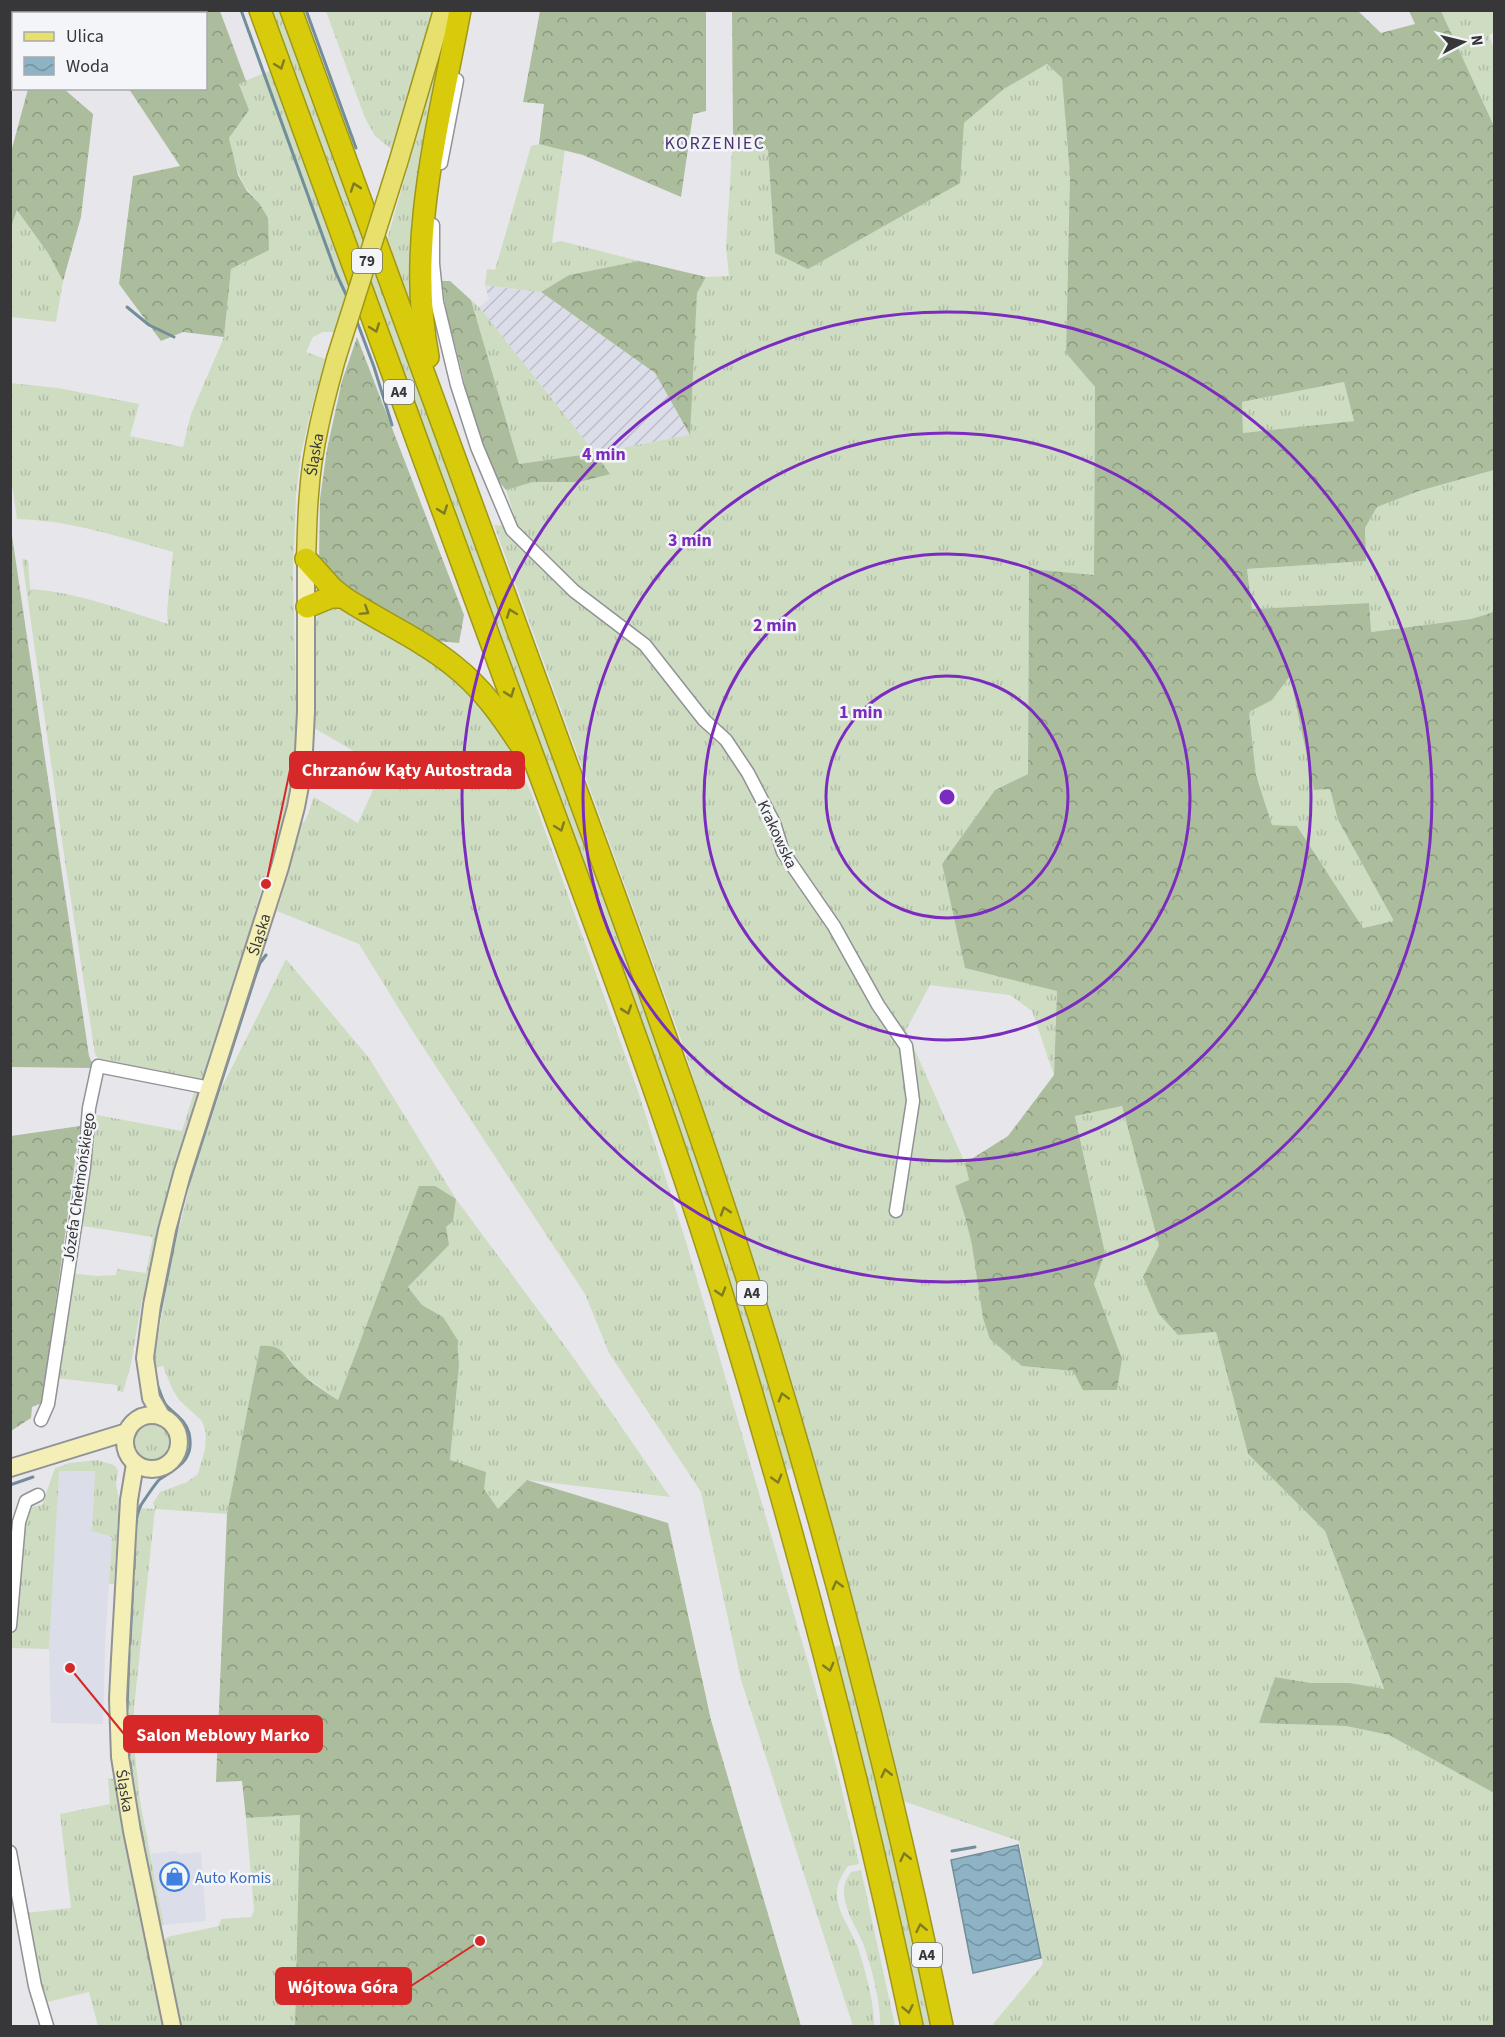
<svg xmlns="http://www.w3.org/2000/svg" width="1505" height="2037" viewBox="0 0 1505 2037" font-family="'Source Sans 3',sans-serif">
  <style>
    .built { fill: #dbdde8 }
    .industrial { fill: url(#industrial-furrows) }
    .grass { fill: url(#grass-tufts) }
    .forest { fill: url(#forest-crowns); fill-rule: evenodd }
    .water { fill: url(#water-waves); stroke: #738e9b; stroke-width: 1.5 }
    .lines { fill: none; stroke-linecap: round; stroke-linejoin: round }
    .stream { stroke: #738e9b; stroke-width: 3 }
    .street-casing { stroke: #919295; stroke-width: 15 }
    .secondary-casing { stroke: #919295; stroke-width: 20 }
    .primary-casing { stroke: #9f971b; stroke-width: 21 }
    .highway-casing { stroke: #9f971b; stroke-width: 24 }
    .street { stroke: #fff; stroke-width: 12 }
    .secondary { stroke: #f3efb6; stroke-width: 16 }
    .primary { stroke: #e7e06d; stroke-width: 18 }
    .highway { stroke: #d7cb0b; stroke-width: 21 }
    .primary-bridge-casing { stroke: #9f971b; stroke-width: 21; stroke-linecap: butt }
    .primary-bridge { stroke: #e7e06d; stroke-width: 18 }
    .oneway { stroke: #7f7a24 }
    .ring { fill: none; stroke: #7b2cbf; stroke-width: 3 }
    .labels { text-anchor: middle; stroke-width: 5; stroke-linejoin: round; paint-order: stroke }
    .shield { fill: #f4f5f8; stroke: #707072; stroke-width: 1.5 }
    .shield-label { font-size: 15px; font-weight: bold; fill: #373739 }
    .street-label { font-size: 16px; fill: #373739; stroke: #f4f5f8 }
    .shop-label { font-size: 16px; fill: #366cbe; stroke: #f4f5f8; text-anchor: start }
    .neighbourhood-label { font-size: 18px; letter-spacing: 1.5px; fill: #493571; stroke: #f4f5f8 }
    .centre { fill: #7b2cbf; stroke: #f4f5f8; stroke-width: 3 }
    .ring-label { font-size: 18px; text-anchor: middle; font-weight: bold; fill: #7b2cbf; stroke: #f4f5f8; stroke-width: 5; stroke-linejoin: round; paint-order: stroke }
    .leader { fill: none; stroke: #d62828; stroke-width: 2 }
    .callout-dot { fill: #d62828; stroke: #f4f5f8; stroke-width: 2 }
    .callout { fill: #d62828; stroke: #d62828; stroke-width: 2 }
    .callout-label { font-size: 18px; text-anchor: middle; font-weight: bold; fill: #fff }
  </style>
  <defs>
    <pattern id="industrial-furrows" width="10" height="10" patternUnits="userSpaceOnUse" patternTransform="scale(1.5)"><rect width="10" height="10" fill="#dbdde8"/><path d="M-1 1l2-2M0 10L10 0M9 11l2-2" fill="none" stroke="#bdbec8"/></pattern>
    <pattern id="grass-tufts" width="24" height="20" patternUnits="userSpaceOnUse" patternTransform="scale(1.5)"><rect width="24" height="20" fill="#cedcc2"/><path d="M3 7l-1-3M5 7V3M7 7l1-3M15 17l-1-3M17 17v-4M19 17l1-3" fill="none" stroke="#b2bda7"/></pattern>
    <pattern id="forest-crowns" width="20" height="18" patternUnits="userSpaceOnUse" patternTransform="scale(1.5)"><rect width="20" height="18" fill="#abbd9c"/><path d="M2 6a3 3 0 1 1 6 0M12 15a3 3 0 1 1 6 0" fill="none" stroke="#8c9a80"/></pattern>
    <pattern id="water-waves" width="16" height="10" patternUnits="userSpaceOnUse" patternTransform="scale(1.5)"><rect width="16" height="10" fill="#8db3c5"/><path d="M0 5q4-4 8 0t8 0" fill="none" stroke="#7492a1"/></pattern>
  </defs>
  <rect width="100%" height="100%" fill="#e7e7eb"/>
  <g class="built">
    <polygon points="58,1471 95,1471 92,1531 112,1537 105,1645 103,1724 51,1723 49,1649"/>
    <polygon points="176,1851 178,1854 201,1852 206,1921 164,1925 151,1854"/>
  </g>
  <polygon class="industrial" points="485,285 541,292 655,373 690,435 595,453 479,307 489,299"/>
  <g class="grass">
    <polygon points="266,11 283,11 365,232 357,258"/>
    <polygon points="326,11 433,11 391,149 375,136 365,118"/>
    <polygon points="1441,11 1494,11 1494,32 1489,36 1494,48 1494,126"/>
    <polygon points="452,13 417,324 387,240"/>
    <polygon points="1047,64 1062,78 1070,175 1066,353 1095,387 1094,576 1029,569 1028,774 995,790 942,864 965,968 1057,990 1054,1075 1032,1011 1010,995 930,985 906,1030 965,1163 969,1180 955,1187 965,1217 972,1245 1022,1366 1073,1371 1122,1359 1094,1284 1105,1253 1075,1115 1122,1106 1159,1245 1143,1277 1158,1313 1178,1335 1216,1332 1248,1454 1325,1531 1384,1690 1350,1683 1311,1683 1275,1677 1259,1723 1346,1726 1389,1735 1494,1793 1494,2026 994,2026 993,2024 1043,1964 1019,1841 903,1801 852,1611 733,1205 684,1048 494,525 518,527 506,490 533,482 579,482 595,453 519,464 471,300 479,307 595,453 689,435 697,293 706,277 729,276 726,247 733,135 768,150 775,253 959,183 964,123 1004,89"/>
    <path d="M270,71l78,215 -14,46h-11l-10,5 -7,15 19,7 -15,55 -9,40 -5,41 -3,76 4,173 -3,32 -8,44 -14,34 -18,60 -2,23 -47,147 -48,-14 -57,-9 -5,-7 -29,-186 -44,-309 6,1 2,29c47,3 93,21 138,35l-1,-13 6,-59c-51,-14 -102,-32 -156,-33l-6,-42 -1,-94 48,5 81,16 -9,32 53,11 8,-33 33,-77 7,-68 14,-6 14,-60c-21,-21 -24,-38 -30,-65l20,-28 -10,-27z"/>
    <polygon points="539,144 565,149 552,243 561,241 639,261 569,275 541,292 485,285 487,269 495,270 531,146"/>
    <polygon points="17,209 48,253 63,281 56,322 11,317 11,227"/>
    <polygon points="377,264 660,1039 797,1467 781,1472 369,290"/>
    <polygon points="1344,382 1354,421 1243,433 1242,402"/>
    <polygon points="1494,470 1494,612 1471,619 1370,632 1368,603 1252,609 1247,569 1366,561 1365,528 1377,507 1419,491"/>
    <path d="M337,605l51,29 76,52 43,59 24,47 107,299 49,154 127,438 23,86 22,95 -11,2c-5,8 -11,16 -11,26 -1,19 15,39 21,56 8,25 16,53 16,78h-21l-112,-346 -40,-188 -92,-139 -24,-59 -173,-264 -53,-86 -82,-33 8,-26 6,-38 5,-17 10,-11 8,-22 44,26 25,-55 -69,-40 2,-108 6,-13z"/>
    <polygon points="1290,675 1314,790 1330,789 1338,820 1395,921 1363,928 1297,826 1272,825 1256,775 1249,711 1272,700"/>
    <polygon points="286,959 369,1058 456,1199 573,1357 670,1497 527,1480 498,1510 465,1466 450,1460 459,1365 443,1317 422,1305 408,1287 449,1245 419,1187 338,1400 299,1372 288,1356 260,1346 227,1514 155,1509 134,1708 134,1746 140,1801 164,1925 161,1926 155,1924 131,1792 124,1705 135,1525 138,1508 155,1509 153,1503 160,1492 187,1482 198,1474 205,1449 206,1433 202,1421 179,1400 172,1388 163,1366 155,1368 154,1360 172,1256 192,1177 221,1089"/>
    <polygon points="195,1089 203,1092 147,1300 142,1300 131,1364 123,1392 117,1391 117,1385 56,1378 69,1273 97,1276 116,1275 117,1269 146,1273 153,1237 76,1225 92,1114 182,1131"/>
    <circle cx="151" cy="1441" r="19"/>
    <polygon points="96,1460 114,1465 118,1471 116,1483 119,1501 114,1584 109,1584 112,1537 92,1531 95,1471 59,1471 49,1649 11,1648 25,1508 42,1505 55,1468 70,1463"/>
    <polygon points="846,1644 934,2026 918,2026 829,1648"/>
    <polygon points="108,1778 117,1780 166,2026 98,2026 89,1992 47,2002 37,1973 26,1913 71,1908 60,1814 110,1804"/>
    <polygon points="300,1815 295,2026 176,2026 160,1944 167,1937 219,1926 221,1919 251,1917 254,1911 246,1818"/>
    <path d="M861,1870l34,156h-15c1,-23 -9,-61 -17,-83 -7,-16 -20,-36 -19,-53 0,-7 3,-12 7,-18z"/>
  </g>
  <g class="forest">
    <path d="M1357,10l24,23 34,-9 -6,-13h32l53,115v344l-75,21 -42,16 -12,21 1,33 -119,8 5,40 117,-6 2,29 100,-13 23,-7v1181l-105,-58 -43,-9 -87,-3 16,-46 36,6h39l34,6 -59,-158 -77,-77 -32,-122 -38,3 -20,-22 -15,-36 16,-32 -37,-139 -47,10 30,137 -11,31 28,75 -5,31h-34l-10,-19 -51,-5 -32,-27 -7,-21 -11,-73 -7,-28 -10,-31 14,-6 -4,-17 43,-27 46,-61 3,-84 -92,-23 -23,-104 53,-74 33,-16 1,-205 65,6 1,-188 -29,-34 4,-178 -8,-97 -15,-14 -43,25 -40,34 -4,60 -152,86 -33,-16 -7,-103 -35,-15 -1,-124zM1344,382l10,39 -111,12 -1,-31zM1290,676l24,114 16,-1 8,31 56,101 -31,7 -66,-102 -25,-1 -16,-50 -7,-63 23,-12z"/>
    <polygon points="69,11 220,11 246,81 239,84 249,110 229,138 238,175 247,191 259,203 268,218 269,250 231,269 224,337 183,332 161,341 119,284 133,176 180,166 129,89 206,88 206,14 71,14"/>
    <polygon points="540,11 706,11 706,111 693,114 681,197 583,155 539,144 544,104 523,102"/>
    <polygon points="28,89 64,89 93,114 81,217 63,281 48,253 17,210 11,227 11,152"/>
    <polygon points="639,261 706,277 697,293 690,435 655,373 541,292 569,275"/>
    <polygon points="442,281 450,281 471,300 519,464 595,453 610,474 579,482 533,482 506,490 495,477 485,447 471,417 462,372 446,311"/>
    <polygon points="357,337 464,615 459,643 426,640 341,589 319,560 320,499 327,449 342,381"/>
    <polygon points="10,522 89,1056 94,1068 11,1067"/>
    <polygon points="80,1126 42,1403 32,1407 31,1418 11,1431 11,1136"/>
    <path d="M419,1186h16l21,13 -3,22 -7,6 3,18 -41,42 14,18 21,12 14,22 2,26 -9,95 36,12 -2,17 14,20 29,-29 141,43 43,197 90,306h-506l5,-211 -54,3 -4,-37 -26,1 11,-268 33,-168c25,-3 26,13 40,26 10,10 26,20 38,28z"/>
  </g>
  <polygon class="water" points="1018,1845 1041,1958 973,1973 951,1860"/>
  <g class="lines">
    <g class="stream">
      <polyline points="241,10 336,273 348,299"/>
      <polyline points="306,10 356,148"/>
      <polyline points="127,307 149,325 174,337"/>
      <polyline points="356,319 374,367 392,425"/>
      <polyline points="187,1188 256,974 260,963 266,955"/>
      <polyline points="159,1317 179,1218"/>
      <polyline points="10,1485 33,1477"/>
      <path d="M134,1569c1,-19 -2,-46 7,-64 2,-3 16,-24 19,-26 18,-12 35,-19 29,-46 -4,-14 -14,-18 -23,-28 -5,-7 -7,-18 -11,-25"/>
      <polyline points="130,1644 133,1581"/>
      <polyline points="127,1709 129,1653"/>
      <polyline points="128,1719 129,1755"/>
      <polyline points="130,1762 132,1781"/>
      <polyline points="138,1817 143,1842"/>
      <polyline points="952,1851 975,1847"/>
    </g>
    <defs>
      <g id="street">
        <polyline points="441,163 457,80"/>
        <polyline points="433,225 433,264 437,302 457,385 477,447 512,530 574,591 645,645 704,720 726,740 748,773 774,823 783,852 834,926 878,1005 906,1046 913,1101 896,1211"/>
        <polyline points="41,1420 48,1404 84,1167 89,1108 98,1066 210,1088"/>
        <polyline points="10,1626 19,1522 26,1501 38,1495"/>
        <polyline points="10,1852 35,1986 47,2026"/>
      </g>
      <g id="secondary">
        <circle cx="152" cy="1442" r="27"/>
        <path id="s1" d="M162,1417l-11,-19 -6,-40 7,-53 15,-75 15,-56 98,-307 16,-60 7,-37 3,-58v-153"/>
        <path id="s2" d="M135,1464l-6,36 -9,159 -2,40 2,58 12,74 40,195"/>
        <polyline points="10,1468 127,1432"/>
      </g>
      <g id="primary">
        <polyline points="398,163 443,10"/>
        <path id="s3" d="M306,559c1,-22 1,-43 3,-65 3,-46 15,-91 27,-135"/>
      </g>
      <g id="highway">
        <path d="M260,10c86,238 173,474 260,711 70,190 142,380 202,573 74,242 138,485 190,732"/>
        <path d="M291,10c87,237 173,474 260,711 68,187 138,373 198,563 77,244 141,492 193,742"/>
        <path d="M428,357c-22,-116 11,-233 32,-347"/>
        <path d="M306,559l26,29 11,9c36,24 78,42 111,69 28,22 47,49 66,78"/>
        <polyline points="307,607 331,597 343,597"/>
      </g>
    </defs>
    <use href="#street" class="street-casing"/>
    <use href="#secondary" class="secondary-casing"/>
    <use href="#primary" class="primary-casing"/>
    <use href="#highway" class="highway-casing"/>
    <use href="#street" class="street"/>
    <use href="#secondary" class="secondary"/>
    <use href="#primary" class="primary"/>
    <use href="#highway" class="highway"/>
    <defs>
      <polyline id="primary-bridge" points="336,359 398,163"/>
    </defs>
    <use href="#primary-bridge" class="primary-bridge-casing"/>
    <use href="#primary-bridge" class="primary-bridge"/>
  </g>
  <defs><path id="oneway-chevron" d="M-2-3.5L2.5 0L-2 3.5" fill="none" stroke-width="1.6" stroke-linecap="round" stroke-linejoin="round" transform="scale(1.5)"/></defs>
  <g class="oneway">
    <use href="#oneway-chevron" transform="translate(280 65) rotate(70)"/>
    <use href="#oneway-chevron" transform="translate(355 187) rotate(-109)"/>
    <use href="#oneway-chevron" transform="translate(375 328) rotate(70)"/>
    <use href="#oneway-chevron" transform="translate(443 510) rotate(70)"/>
    <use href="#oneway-chevron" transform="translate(365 611) rotate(32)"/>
    <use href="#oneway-chevron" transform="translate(511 613) rotate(-110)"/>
    <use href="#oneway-chevron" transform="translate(510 693) rotate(70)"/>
    <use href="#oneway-chevron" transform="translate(560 827) rotate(70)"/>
    <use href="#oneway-chevron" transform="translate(627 1010) rotate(71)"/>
    <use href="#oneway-chevron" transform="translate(725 1211) rotate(-108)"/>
    <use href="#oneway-chevron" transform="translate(721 1292) rotate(73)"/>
    <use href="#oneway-chevron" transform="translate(783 1397) rotate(-106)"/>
    <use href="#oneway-chevron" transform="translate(777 1479) rotate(74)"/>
    <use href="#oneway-chevron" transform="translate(837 1585) rotate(-105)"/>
    <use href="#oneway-chevron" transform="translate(829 1667) rotate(75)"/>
    <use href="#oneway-chevron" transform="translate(886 1773) rotate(-103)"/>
    <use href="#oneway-chevron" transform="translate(905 1857) rotate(-103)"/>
    <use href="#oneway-chevron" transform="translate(921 1928) rotate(-102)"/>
    <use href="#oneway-chevron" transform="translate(908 2009) rotate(78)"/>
  </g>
  <g class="ring">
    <circle cx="947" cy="797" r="121"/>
    <circle cx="947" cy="797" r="243"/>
    <circle cx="947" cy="797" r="364"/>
    <circle cx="947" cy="797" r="485"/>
  </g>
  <defs>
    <symbol id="shop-ring" viewBox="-11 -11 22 22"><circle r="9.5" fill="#f4f5f8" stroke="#3f7fe0" stroke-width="1.5"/><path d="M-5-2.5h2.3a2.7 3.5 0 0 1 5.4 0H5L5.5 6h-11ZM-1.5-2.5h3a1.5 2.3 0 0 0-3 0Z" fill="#3f7fe0"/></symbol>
  </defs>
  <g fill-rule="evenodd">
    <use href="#shop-ring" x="158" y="1860" width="33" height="33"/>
  </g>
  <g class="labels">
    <g class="shield">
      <rect x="352" y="249" width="30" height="24" rx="4.5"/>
      <rect x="384" y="380" width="30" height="24" rx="4.5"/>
      <rect x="737" y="1281" width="30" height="24" rx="4.5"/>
      <rect x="912" y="1943" width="30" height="24" rx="4.5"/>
    </g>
    <g class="shield-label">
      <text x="367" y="266">79</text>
      <text x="399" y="397">A4</text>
      <text x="752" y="1298">A4</text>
      <text x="927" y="1960">A4</text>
    </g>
    <g class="street-label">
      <text dy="6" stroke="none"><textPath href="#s3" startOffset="105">Śląska</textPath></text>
      <text transform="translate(778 834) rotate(65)" y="6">Krakowska</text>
      <text dy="6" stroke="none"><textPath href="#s1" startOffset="502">Śląska</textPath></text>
      <text transform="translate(78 1187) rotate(-82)" y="6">Józefa Chełmońskiego</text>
      <text dy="6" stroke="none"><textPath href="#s2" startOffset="328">Śląska</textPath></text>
    </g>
    <g class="shop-label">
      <text x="195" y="1883">Auto Komis</text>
    </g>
    <g class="neighbourhood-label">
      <text x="715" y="149">KORZENIEC</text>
    </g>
  </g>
  <circle cx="947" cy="797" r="9" class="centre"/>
  <g class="ring-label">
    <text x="604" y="460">4 min</text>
    <text x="690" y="546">3 min</text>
    <text x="775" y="631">2 min</text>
    <text x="861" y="718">1 min</text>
  </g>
  <path class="leader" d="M266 884L290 770M70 1668L124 1734M480 1941L411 1986"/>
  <g class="callout-dot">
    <circle cx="266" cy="884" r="6"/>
    <circle cx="70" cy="1668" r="6"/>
    <circle cx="480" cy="1941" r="6"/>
  </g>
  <g class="callout">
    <rect x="290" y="752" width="234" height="36" rx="6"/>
    <rect x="124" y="1716" width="198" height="36" rx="6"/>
    <rect x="276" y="1968" width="135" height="36" rx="6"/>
  </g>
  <g class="callout-label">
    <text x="407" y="776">Chrzanów Kąty Autostrada</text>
    <text x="223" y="1741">Salon Meblowy Marko</text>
    <text x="343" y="1993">Wójtowa Góra</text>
  </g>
  <rect width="1505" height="2037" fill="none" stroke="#373739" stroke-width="24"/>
  <rect x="12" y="12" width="195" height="78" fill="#f4f5f8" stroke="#a8a9ac" stroke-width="1.5"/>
  <rect x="24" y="32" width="30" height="9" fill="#e7e06d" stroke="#a8a9ac" stroke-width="1.5"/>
  <text x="66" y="42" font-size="18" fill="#373739">Ulica</text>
  <rect x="24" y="57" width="30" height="18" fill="url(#water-waves)" stroke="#a8a9ac" stroke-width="1.5"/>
  <text x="66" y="72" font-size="18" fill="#373739">Woda</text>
  <g transform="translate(1463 42) rotate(83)" stroke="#f4f5f8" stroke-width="4.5" paint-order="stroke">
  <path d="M0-4.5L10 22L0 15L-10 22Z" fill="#373739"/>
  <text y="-9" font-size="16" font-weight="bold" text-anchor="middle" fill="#373739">N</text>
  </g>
</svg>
